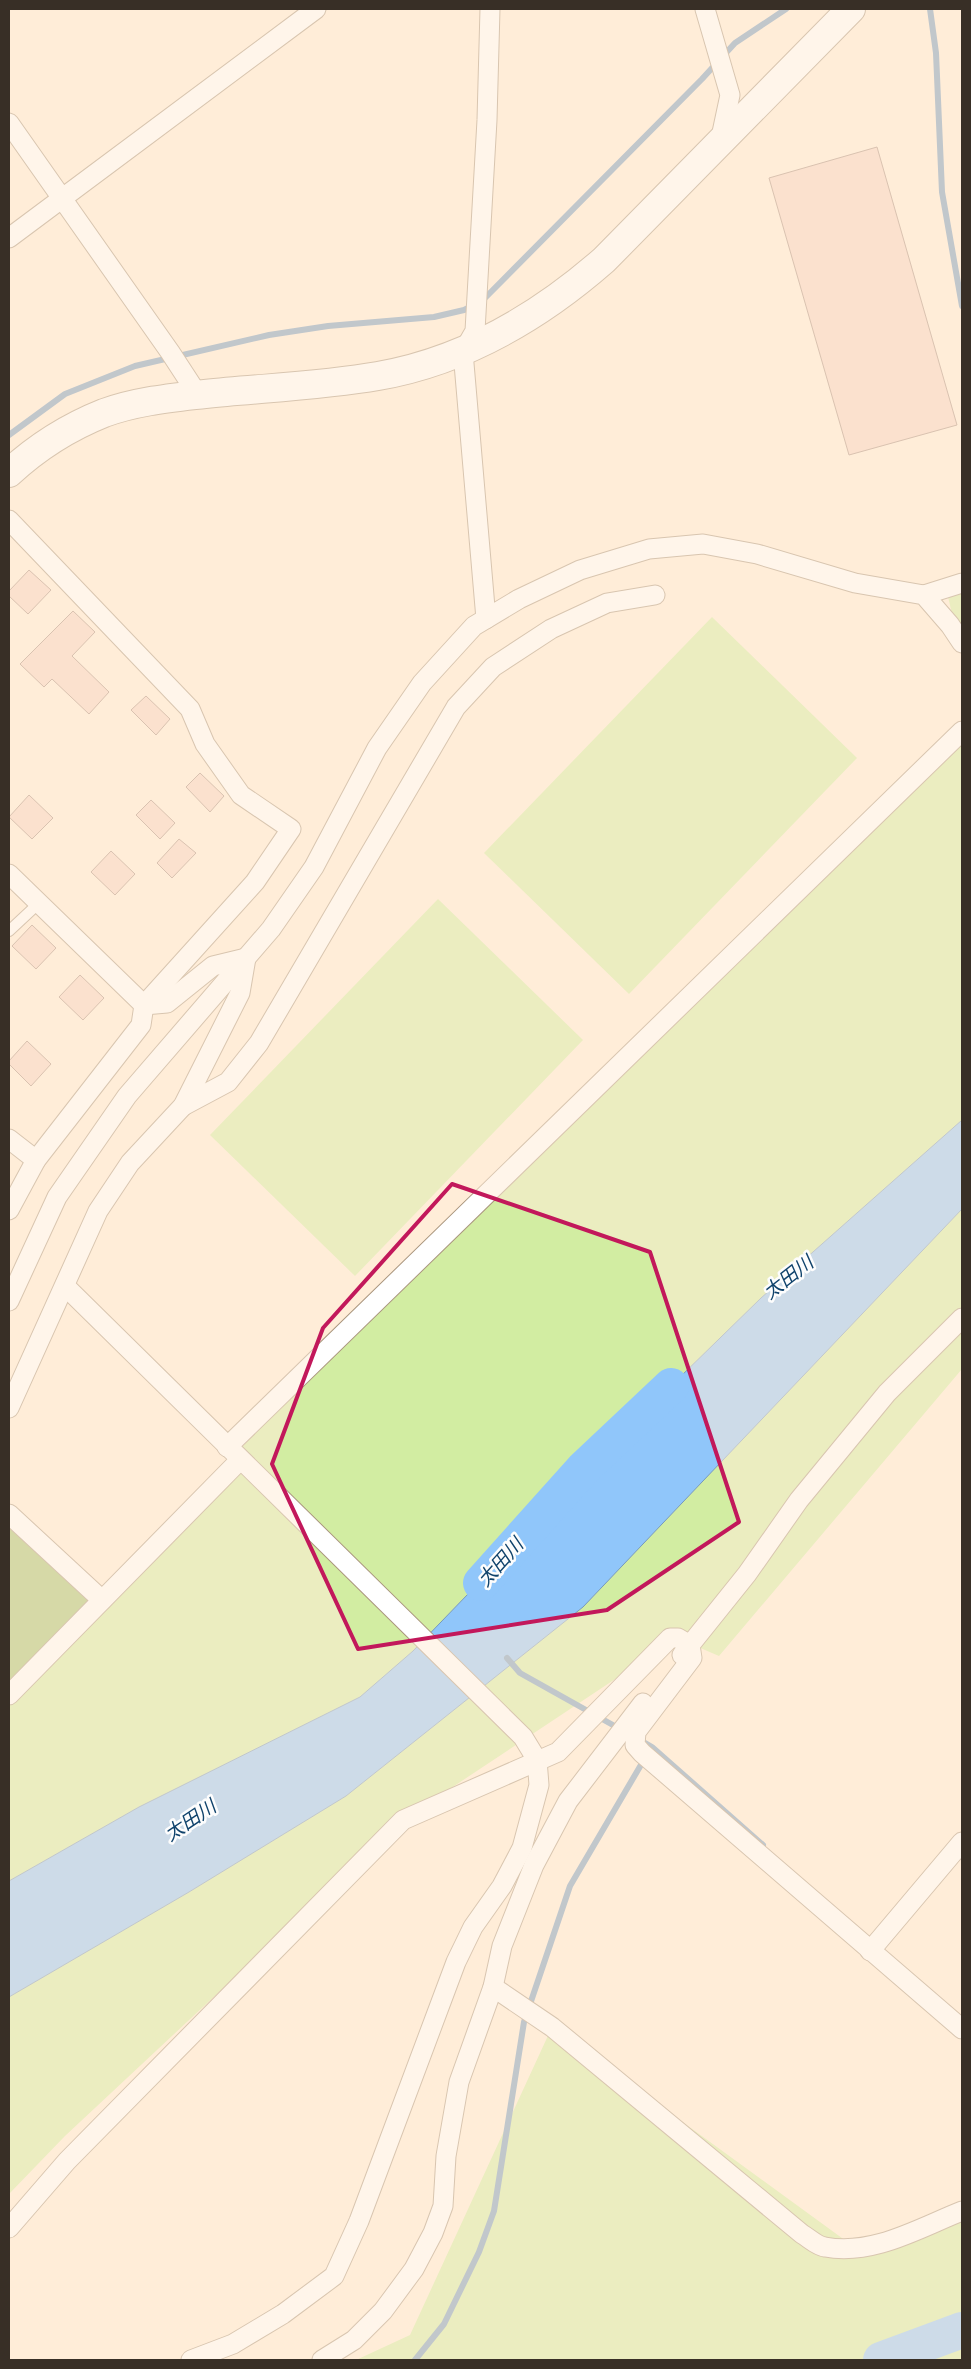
<svg xmlns="http://www.w3.org/2000/svg" width="971" height="2369" viewBox="0 0 971 2369" font-family="Helvetica,'Noto Sans JP',sans-serif">
  <style>
    .green { fill: #d2eda2 }
    .forest { fill: #a4c16c }
    .water { fill: #90c6fa; stroke: #7699ba }
    .lines { fill: none; stroke-linecap: round; stroke-linejoin: round }
    .stream { stroke: #7699ba; stroke-width: 6 }
    .river { stroke: #90c6fa; stroke-width: 36 }
    .building { fill: #f5d2c0; stroke: #ac8f7f }
    .lane-casing { stroke: #aa967e; stroke-width: 12 }
    .street-casing { stroke: #aa967e; stroke-width: 21 }
    .secondary-casing { stroke: #aa967e; stroke-width: 30 }
    .lane { stroke: #fff; stroke-width: 10 }
    .street { stroke: #fff; stroke-width: 19 }
    .secondary { stroke: #fff; stroke-width: 28 }
    .marked { fill: none; stroke: #c2185b; stroke-width: 4; stroke-linejoin: round }
    .labels { text-anchor: middle; stroke-width: 5; stroke-linejoin: round; paint-order: stroke }
    .water-label { font-size: 19px; font-style: italic; fill: #10436c; stroke: #fdfdfd }
  </style>
  <rect width="100%" height="100%" fill="#ffedd8"/>
  <g class="green">
    <polygon points="962,582 962,657 946,588"/>
    <polygon points="712,617 857,758 629,994 484,853"/>
    <polygon points="962,726 962,1120 761,1298 636,1420 413,1651 360,1697 139,1807 9,1881 9,1694 408,1271"/>
    <polygon points="438,899 583,1040 355,1276 210,1135"/>
    <polygon points="962,1209 962,1369 719,1656 677,1638 403,1820 65,2136 9,2194 9,1997 189,1892 346,1796 583,1607"/>
    <polygon points="552,2027 857,2249 962,2209 962,2360 356,2360 410,2335"/>
  </g>
  <polygon class="forest" points="9,1514 102,1600 9,1696"/>
  <polygon class="water" points="962,1120 962,1209 583,1607 346,1796 189,1892 9,1997 9,1881 139,1807 360,1697 413,1651 636,1420 761,1298"/>
  <g class="lines">
    <g class="stream">
      <polyline points="930,9 936,53 942,192 962,306"/>
      <polyline points="9,435 65,394 135,366 269,335 328,326 434,317 464,310 482,301 702,79 735,43 786,9"/>
      <polyline points="507,1658 520,1673 620,1729"/>
      <polyline points="640,1740 652,1747 763,1845"/>
      <polyline points="415,2360 444,2324 479,2252 494,2211 524,2022 570,1886 645,1758"/>
    </g>
    <g class="river">
      <polyline points="481,1583 584,1468 671,1386"/>
      <polyline points="881,2360 962,2330"/>
    </g>
  </g>
  <g class="building">
    <polygon points="877,147 957,425 849,455 769,178"/>
    <polygon points="29,570 51,590 28,614 9,596 9,591"/>
    <polygon points="73,611 95,632 72,656 109,692 89,714 52,679 44,687 20,664"/>
    <polygon points="146,696 170,719 156,735 131,710"/>
    <polygon points="200,773 224,796 210,812 186,787"/>
    <polygon points="29,795 53,818 32,839 9,817"/>
    <polygon points="151,800 175,823 160,839 136,815"/>
    <polygon points="179,839 196,853 172,878 157,863"/>
    <polygon points="111,851 135,874 115,895 91,872"/>
    <polygon points="32,925 56,948 36,969 12,946"/>
    <polygon points="80,975 104,998 83,1020 59,997"/>
    <polygon points="27,1041 51,1064 31,1086 9,1064 9,1061"/>
  </g>
  <g class="lines">
    <defs>
      <polyline id="lane" points="9,931 39,903"/>
      <g id="street">
        <polyline points="705,9 730,95 720,142"/>
        <polyline points="9,123 170,352 198,395"/>
        <polyline points="9,238 316,9"/>
        <polyline points="9,520 190,709 205,744 241,795 291,829 255,882 144,1005 141,1025 36,1160 9,1210"/>
        <polyline points="924,595 962,583"/>
        <polyline points="486,619 463,352 475,331 487,120 490,9"/>
        <polyline points="9,874 144,1005 167,1003 213,966 246,958 240,993 183,1106 130,1163 98,1211 9,1408"/>
        <polyline points="183,1106 228,1082 259,1043 456,707 493,667 551,629 607,603 655,595"/>
        <polyline points="9,1139 36,1160"/>
        <polyline points="65,1286 523,1737 537,1760 539,1785 522,1848 502,1886 473,1927 456,1962 359,2221 334,2276 283,2314 233,2344 191,2360"/>
        <polyline points="9,1301 57,1197 127,1096 271,929 314,867 377,748 422,683 474,626 519,599 580,570 649,549 703,544 757,554 855,583 924,595 950,625 962,643"/>
        <polyline points="227,1447 962,731"/>
        <polyline points="9,1514 102,1600"/>
        <polyline points="682,1655 747,1574 799,1500 887,1393 962,1318"/>
        <polyline points="9,1695 240,1460"/>
        <polyline points="870,1951 962,1842"/>
        <path d="M493,1987l59,40 250,207c7,4 15,12 23,13 48,9 94,-19 137,-36"/>
        <polyline points="9,2228 67,2161 403,1820 558,1752 670,1638 678,1638 690,1645 692,1658 636,1732 635,1745 642,1753 962,2029"/>
        <polyline points="322,2360 354,2340 383,2311 414,2269 433,2233 443,2206 446,2156 459,2082 493,1987 502,1946 534,1865 568,1801 643,1703"/>
      </g>
      <path id="secondary" d="M9,473c28,-26 60,-46 95,-60 33,-12 67,-15 101,-19 57,-6 116,-8 173,-18 86,-15 161,-59 226,-116l247,-251"/>
    </defs>
    <use href="#lane" class="lane-casing"/>
    <use href="#street" class="street-casing"/>
    <use href="#secondary" class="secondary-casing"/>
    <use href="#lane" class="lane"/>
    <use href="#street" class="street"/>
    <use href="#secondary" class="secondary"/>
  </g>
  <path d="M0 0H971V2369H0ZM452,1184l198,68 89,270 -132,88 -249,39 -86,-185 51,-136z" fill="#ffedd8" fill-opacity=".55" fill-rule="evenodd"/>
  <path class="marked" d="M452,1184l198,68 89,270 -132,88 -249,39 -86,-185 51,-136z"/>
  <g class="labels">
    <g class="water-label">
      <text transform="translate(788 1277) rotate(-38)" y="7">太田川</text>
      <text transform="translate(500 1562) rotate(-48)" y="7">太田川</text>
      <text transform="translate(190 1820) rotate(-34)" y="7">太田川</text>
    </g>
  </g>
  <rect width="971" height="2369" fill="none" stroke="#382f26" stroke-width="20"/>
</svg>
